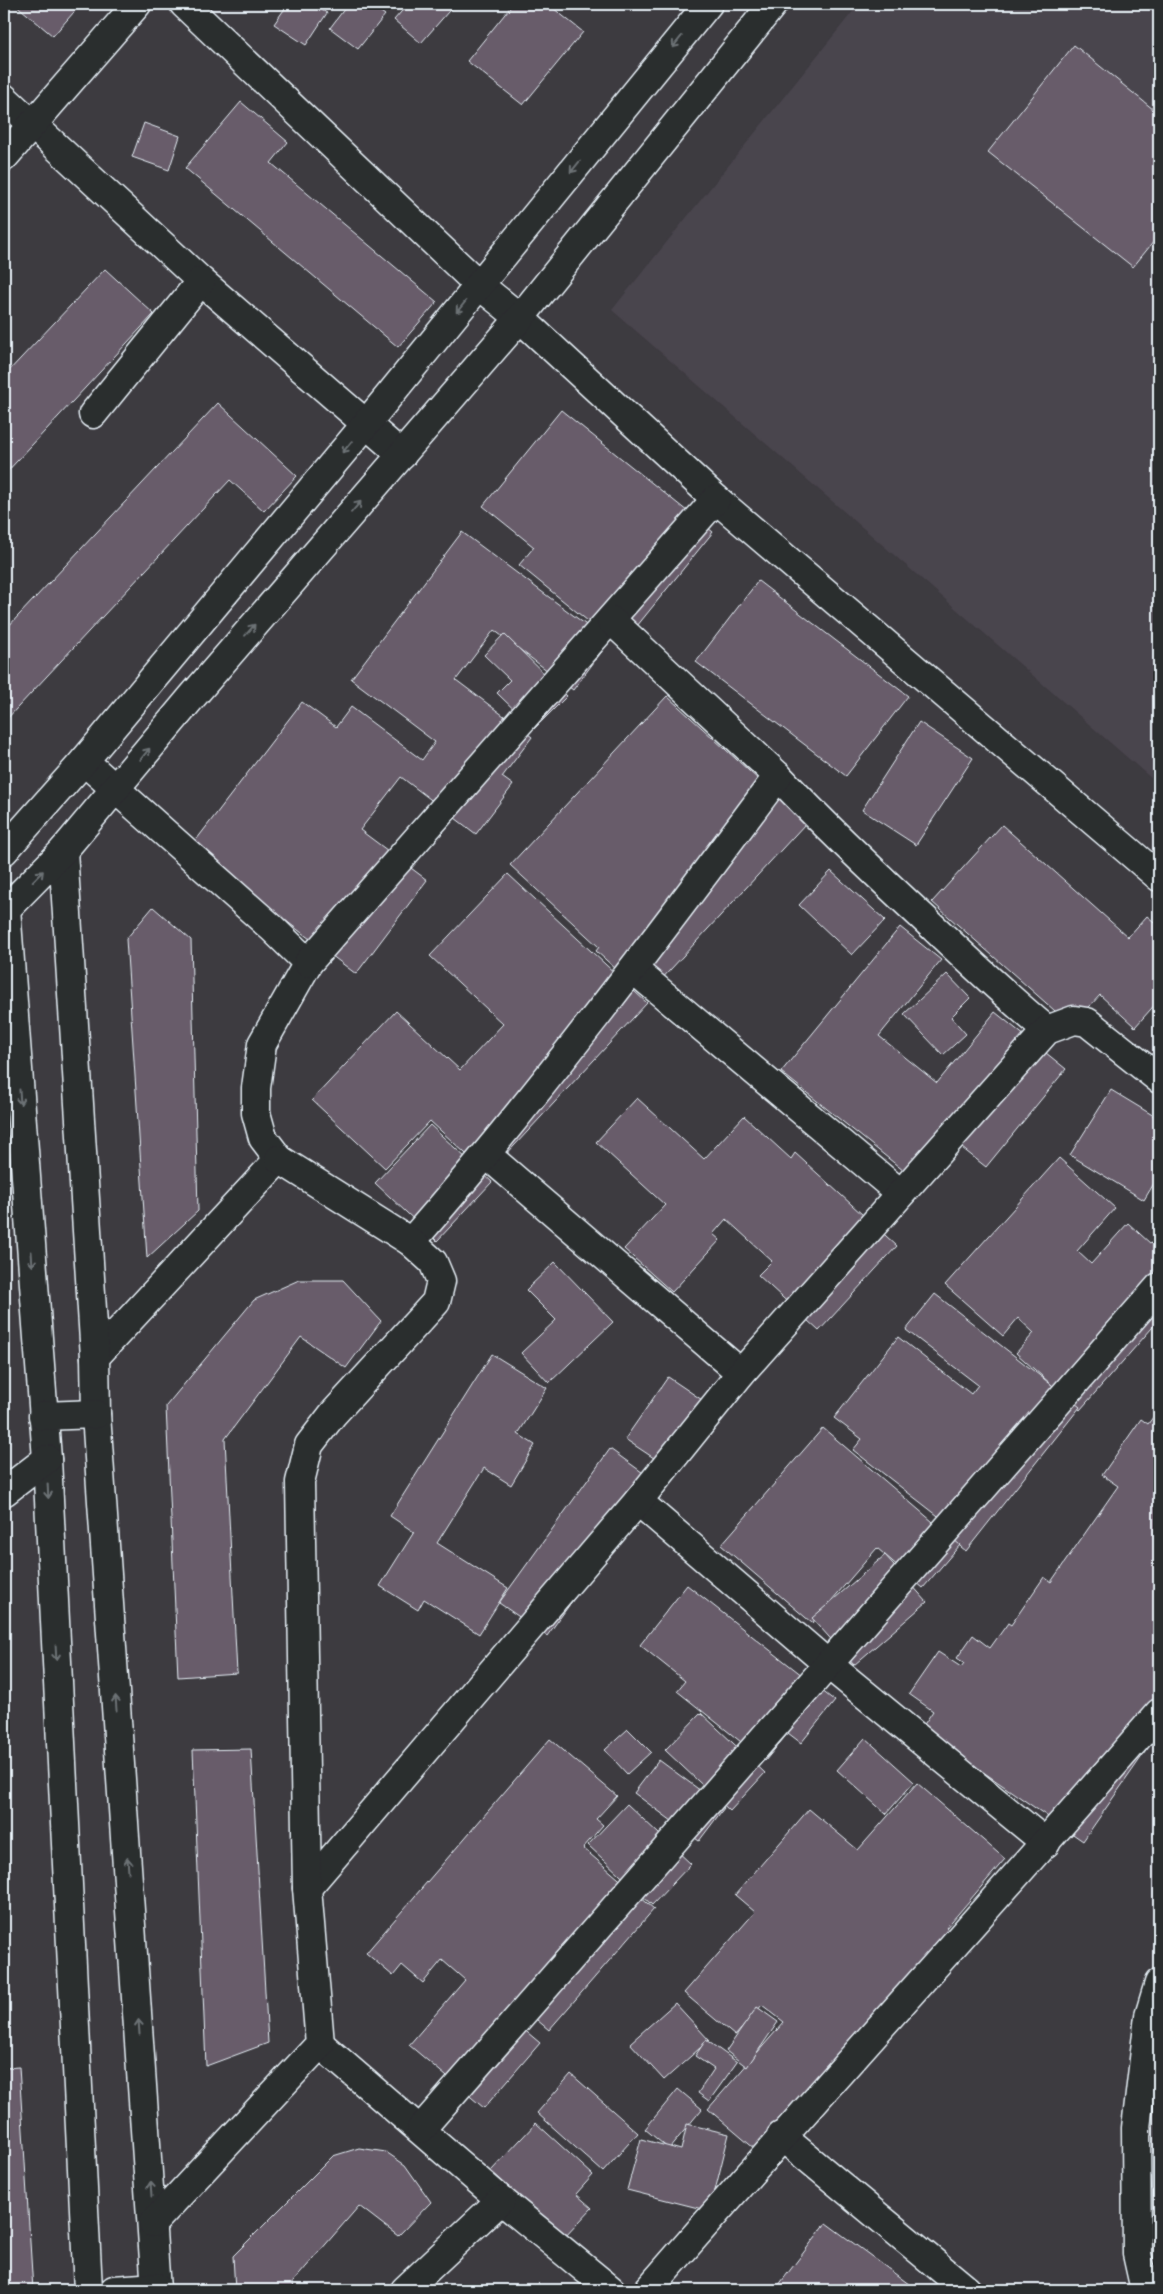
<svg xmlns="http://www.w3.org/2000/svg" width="1163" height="2294" viewBox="0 0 1163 2294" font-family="'Patrick Hand',sans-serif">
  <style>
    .built { fill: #4a454d }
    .building { fill: #685c6a; stroke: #e8f1f8 }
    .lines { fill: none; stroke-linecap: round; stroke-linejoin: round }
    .minor-casing { stroke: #e8f1f8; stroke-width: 31 }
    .minor { stroke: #2a2d2e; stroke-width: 28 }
    .oneway { stroke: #6c7275 }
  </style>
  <rect width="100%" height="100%" fill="#3d3b40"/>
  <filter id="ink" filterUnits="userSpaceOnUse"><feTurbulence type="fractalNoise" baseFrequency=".02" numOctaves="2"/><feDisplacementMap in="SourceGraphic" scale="10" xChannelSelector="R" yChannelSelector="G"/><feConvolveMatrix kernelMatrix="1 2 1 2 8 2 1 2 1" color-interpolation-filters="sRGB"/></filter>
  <g filter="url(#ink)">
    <polygon class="built" points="859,4 1159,4 1159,785 612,310"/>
    <g class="building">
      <polygon points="15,4 81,4 53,36"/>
      <polygon points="288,4 312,4 327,13 306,45 274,24"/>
      <polygon points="348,4 370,4 385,15 358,49 330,28"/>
      <polygon points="408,4 455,4 421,43 394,20"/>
      <polygon points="513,4 548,4 583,32 523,105 467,61"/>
      <polygon points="1074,45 1159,114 1159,235 1133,267 988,152"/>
      <polygon points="241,102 288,142 271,163 437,302 398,347 185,168"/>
      <polygon points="144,123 180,136 169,170 132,157"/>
      <polygon points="105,269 154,314 4,475 4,376"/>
      <polygon points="218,403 297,476 264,511 230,480 4,722 4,631"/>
      <polygon points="561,410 713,532 620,647 519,565 534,547 483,506"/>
      <polygon points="462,532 609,642 573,690 494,630 456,680 532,737 502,777 513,785 476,834 401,777 360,830 427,880 356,974 190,848 302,702 336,727 351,707 422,760 435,742 351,679"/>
      <polygon points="758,581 908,696 846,776 696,662"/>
      <polygon points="504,634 567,696 534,729 497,693 510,680 484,655"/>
      <polygon points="667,696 806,823 646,996 596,951 599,947 510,865"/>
      <polygon points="919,722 973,758 916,845 862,810"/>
      <polygon points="1002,825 1128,937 1147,916 1159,926 1159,1000 1135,1027 1100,995 1072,1026 932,902"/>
      <polygon points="831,871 885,920 852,955 799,905"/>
      <polygon points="508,874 647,1003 488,1174 430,1121 385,1168 312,1100 396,1011 460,1070 503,1024 430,956"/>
      <polygon points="153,907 191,940 198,1211 147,1258 126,939"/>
      <polygon points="900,927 941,960 879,1036 937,1083 995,1012 1066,1069 986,1167 943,1133 909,1175 781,1072"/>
      <polygon points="947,974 970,998 951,1017 966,1034 943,1055 904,1014"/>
      <polygon points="1111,1090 1159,1119 1159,1175 1144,1200 1070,1155"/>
      <polygon points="637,1098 704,1159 744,1116 791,1159 795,1153 897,1246 819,1331 758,1275 772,1261 726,1219 713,1234 720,1240 672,1292 624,1249 665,1205 596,1142"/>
      <polygon points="430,1125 492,1182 437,1241 375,1183"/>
      <polygon points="1059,1158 1115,1208 1077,1251 1091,1264 1128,1223 1151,1244 1159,1235 1159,1320 1080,1410 1016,1353 1034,1333 1018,1318 1003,1336 945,1285"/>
      <polygon points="555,1262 613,1322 549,1383 521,1353 556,1320 526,1290"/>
      <polygon points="299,1280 343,1280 381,1321 346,1368 301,1337 225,1439 237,1673 178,1677 166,1406 254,1300"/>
      <polygon points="935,1294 1080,1407 966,1551 945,1534 951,1526 853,1450 862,1439 834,1418 898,1337 971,1394 978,1385 906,1330"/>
      <polygon points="4,1350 9,1357 6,1380 4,1383"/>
      <polygon points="492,1354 547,1388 518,1434 535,1445 511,1485 484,1468 437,1543 508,1588 479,1634 424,1599 418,1610 380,1586 414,1532 390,1516"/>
      <polygon points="668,1377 717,1410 675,1472 625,1439"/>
      <polygon points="1159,1409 1159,1732 1083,1841 921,1729 933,1711 909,1694 938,1652 961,1667 964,1663 957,1658 973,1635 990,1648 1008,1623 1011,1625 1044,1577 1051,1582 1118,1486 1102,1475 1141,1419 1148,1424"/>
      <polygon points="823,1428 960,1545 923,1588 877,1548 812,1623 721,1545"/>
      <polygon points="610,1449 657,1483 547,1636 499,1603"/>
      <polygon points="885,1555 927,1602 854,1665 812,1618"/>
      <polygon points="687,1585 835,1701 801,1743 788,1733 765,1761 677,1691 685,1681 640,1645"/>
      <polygon points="701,1713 765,1773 730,1811 665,1750"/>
      <polygon points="628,1729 651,1752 627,1774 605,1750"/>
      <polygon points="865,1738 914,1782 886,1814 837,1770"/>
      <polygon points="550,1739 617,1796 596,1819 603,1825 583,1848 654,1909 549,2030 531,2015 521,2027 540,2043 484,2108 409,2045 465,1980 442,1960 423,1983 402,1965 393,1976 366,1953"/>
      <polygon points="251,1749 268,2043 206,2066 193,1750"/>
      <polygon points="659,1760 724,1808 699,1841 634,1793"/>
      <polygon points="917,1783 1005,1859 946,1928 968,1946 776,2167 708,2109 784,2022 762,2005 735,2036 684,1993 755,1912 735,1895 809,1809 858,1850"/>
      <polygon points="627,1804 691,1864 652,1905 588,1845"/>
      <polygon points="675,2003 709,2040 664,2080 630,2043"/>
      <polygon points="757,2007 778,2022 747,2067 726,2051"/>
      <polygon points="706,2040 737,2062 709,2101 698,2093 714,2069 695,2056"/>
      <polygon points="19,2067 33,2290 4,2290 4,2068"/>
      <polygon points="571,2074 638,2133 603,2172 537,2113"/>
      <polygon points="678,2089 702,2109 669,2149 645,2129"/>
      <polygon points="536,2123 593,2175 576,2194 592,2208 564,2238 491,2171"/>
      <polygon points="687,2124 729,2134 710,2211 627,2190 641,2139 681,2150"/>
      <polygon points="359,2148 386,2152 405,2165 431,2202 398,2236 359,2206 293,2282 294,2290 235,2290 233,2256 333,2156"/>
      <polygon points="826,2223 917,2290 775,2290"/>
    </g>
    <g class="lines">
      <defs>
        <g id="minor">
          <polyline points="184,4 479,285 520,318 716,499 1159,877"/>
          <polyline points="4,98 201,281 402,455"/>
          <polyline points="4,157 137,4"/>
          <polyline points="93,414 201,281"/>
          <polyline points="84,761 272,928 308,963 262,1044 256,1088 256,1113 263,1138 279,1159 95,1357"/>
          <path d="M778,776c49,52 101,101 153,149 38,36 76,72 116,105"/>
          <polyline points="4,851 84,761 366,424 708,4"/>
          <polyline points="63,851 95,1357 96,1414 156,2290"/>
          <polyline points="6,908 47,1459 88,2290"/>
          <polyline points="4,911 63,851 192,697 520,318 773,4"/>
          <polyline points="308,963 716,499"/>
          <polyline points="633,969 900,1193"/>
          <polyline points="487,1155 741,1373"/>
          <path d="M411,1242c130,-149 248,-307 367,-466l-167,-156"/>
          <polyline points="43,1416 96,1414"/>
          <polyline points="4,1492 47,1459"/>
          <polyline points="638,1501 829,1665 1046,1843"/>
          <polyline points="307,1888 638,1501 741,1373 1047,1030 1074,1020 1087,1022 1159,1079"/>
          <polyline points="320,2044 501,2200 611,2290"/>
          <polyline points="421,2129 1159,1287"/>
          <polyline points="781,2136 967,2290"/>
          <polyline points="153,2223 320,2044 307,1888 300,1482 309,1445 333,1414 436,1302 441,1281 433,1262 411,1242 279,1159"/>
          <polyline points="114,2290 156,2287"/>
          <polyline points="405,2290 501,2200"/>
          <path d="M648,2290c168,-194 342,-383 511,-577"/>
          <polyline points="1145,2290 1137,2254 1136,2128 1149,2016 1159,1983"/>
        </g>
      </defs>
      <use href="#minor" class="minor-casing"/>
      <use href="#minor" class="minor"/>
    </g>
    <defs><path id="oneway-shaft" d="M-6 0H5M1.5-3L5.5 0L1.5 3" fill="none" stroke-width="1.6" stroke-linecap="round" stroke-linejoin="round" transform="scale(1.25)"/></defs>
    <g class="oneway">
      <use href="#oneway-shaft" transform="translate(677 42) rotate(129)"/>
      <use href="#oneway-shaft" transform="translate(575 167) rotate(129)"/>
      <use href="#oneway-shaft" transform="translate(461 307) rotate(129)"/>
      <use href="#oneway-shaft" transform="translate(347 447) rotate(130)"/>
      <use href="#oneway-shaft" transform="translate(356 507) rotate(-49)"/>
      <use href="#oneway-shaft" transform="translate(250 630) rotate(-49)"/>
      <use href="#oneway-shaft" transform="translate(145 754) rotate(-51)"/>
      <use href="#oneway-shaft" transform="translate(38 876) rotate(-45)"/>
      <use href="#oneway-shaft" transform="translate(20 1097) rotate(86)"/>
      <use href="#oneway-shaft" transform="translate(32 1259) rotate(86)"/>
      <use href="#oneway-shaft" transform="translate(48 1491) rotate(87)"/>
      <use href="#oneway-shaft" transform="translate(56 1653) rotate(87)"/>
      <use href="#oneway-shaft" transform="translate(116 1703) rotate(-94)"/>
      <use href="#oneway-shaft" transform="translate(128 1865) rotate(-94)"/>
      <use href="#oneway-shaft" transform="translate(139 2027) rotate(-94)"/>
      <use href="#oneway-shaft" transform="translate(151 2189) rotate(-94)"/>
    </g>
  </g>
  <rect width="1163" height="2294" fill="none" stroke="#2a2d2e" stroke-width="20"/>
  <rect x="10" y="10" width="1143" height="2274" fill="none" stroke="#e8f1f8" stroke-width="2" filter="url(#ink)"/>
</svg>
